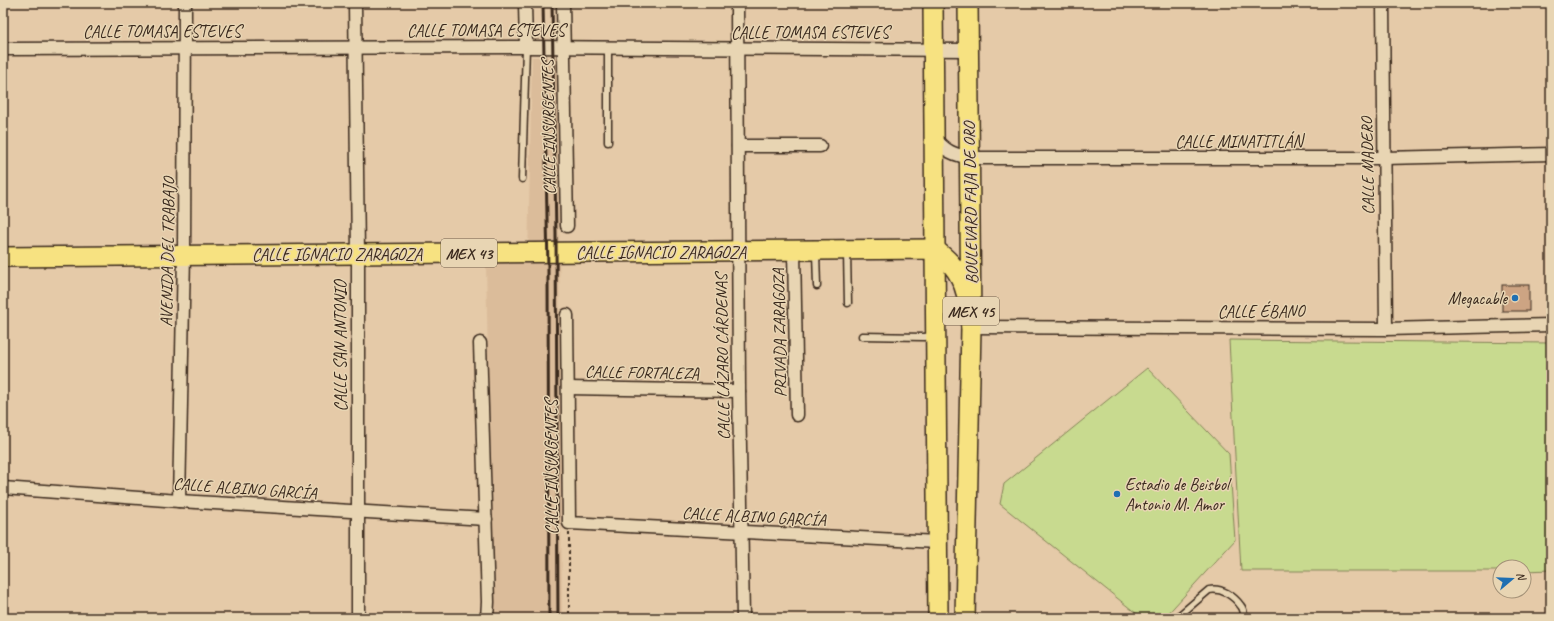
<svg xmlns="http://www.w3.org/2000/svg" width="1554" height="621" viewBox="0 0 1554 621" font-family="Caveat,sans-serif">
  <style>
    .built { fill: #dbbc9a }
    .green { fill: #c8da8f; stroke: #828256 }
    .building { fill: #cda483; stroke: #3b2a1e }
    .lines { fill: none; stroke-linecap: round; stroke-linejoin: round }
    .lane-casing { stroke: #3b2a1e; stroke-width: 9 }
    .street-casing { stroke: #3b2a1e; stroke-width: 15 }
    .primary-casing { stroke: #3b2a1e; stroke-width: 22 }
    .path { stroke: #3b2a1e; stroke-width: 2; stroke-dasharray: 3 3; stroke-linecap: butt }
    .lane { stroke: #e8d5b3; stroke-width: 6 }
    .street { stroke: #e8d5b3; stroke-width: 12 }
    .primary { stroke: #f7e281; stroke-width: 19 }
    .rail { stroke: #3b2a1e; stroke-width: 3 }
    .poi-dot { fill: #1f6fb2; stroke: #e8d5b3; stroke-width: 1.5 }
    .labels { text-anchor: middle; stroke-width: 3; stroke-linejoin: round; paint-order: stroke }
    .shield { fill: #e8d5b3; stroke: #6f5d4b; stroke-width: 1 }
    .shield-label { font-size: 16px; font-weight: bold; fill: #3b2a1e }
    .street-label { font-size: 17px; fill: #3b2a1e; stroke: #e8d5b3 }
    .poi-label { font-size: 17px; fill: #3b2a1e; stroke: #e8d5b3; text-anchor: end }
  </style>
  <rect width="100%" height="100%" fill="#e5caa8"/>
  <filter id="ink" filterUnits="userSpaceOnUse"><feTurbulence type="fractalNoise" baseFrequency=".025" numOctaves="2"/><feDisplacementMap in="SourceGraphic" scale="8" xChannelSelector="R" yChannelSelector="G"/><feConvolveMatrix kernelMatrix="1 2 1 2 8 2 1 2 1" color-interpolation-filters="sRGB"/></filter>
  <g filter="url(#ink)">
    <polygon class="built" points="532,57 558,57 562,618 493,618 486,262 528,261"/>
    <g class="green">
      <polygon points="1229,340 1551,343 1551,570 1524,571 1524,567 1500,567 1500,571 1241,571"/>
      <polygon points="1147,368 1229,454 1235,540 1164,618 1142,618 1000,504 1004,484"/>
    </g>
    <rect class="building" x="1502" y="285" width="27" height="26"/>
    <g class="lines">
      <defs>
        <g id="lane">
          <polyline points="608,142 608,48"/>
          <polyline points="522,179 526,47"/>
          <polyline points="816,252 817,286"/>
          <polyline points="847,252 848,303"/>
          <polyline points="862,336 924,337 934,336"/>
          <path d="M1178,618l3,-4 28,-24c12,-3 25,6 32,16 3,3 3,8 3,12"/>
        </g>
        <g id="street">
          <polyline points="355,3 358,254 358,618"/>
          <polyline points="525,3 526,47"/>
          <polyline points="563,3 567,226"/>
          <polyline points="737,3 739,391 743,618"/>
          <polyline points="1383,3 1386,329"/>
          <polyline points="3,49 526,47 968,50"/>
          <path d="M935,138c9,13 20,17 35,20h414l167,-4"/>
          <polyline points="738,146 820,146"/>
          <polyline points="794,250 797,415"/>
          <polyline points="567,315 569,523 937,542"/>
          <polyline points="971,327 1386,329 1551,325"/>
          <polyline points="480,343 488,602 487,618"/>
          <polyline points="568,388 739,391"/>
          <polyline points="3,488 179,501 486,519"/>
          <polyline points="179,501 184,255 185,3"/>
        </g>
        <g id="primary">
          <polyline points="933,3 938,618"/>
          <path d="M3,257l932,-8c5,5 12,10 16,15 16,18 18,40 20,63"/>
          <polyline points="965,618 971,327 968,3"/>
        </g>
      </defs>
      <use href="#lane" class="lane-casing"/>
      <use href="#street" class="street-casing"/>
      <use href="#primary" class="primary-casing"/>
      <polyline class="path" points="569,533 569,618"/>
      <use href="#lane" class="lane"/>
      <use href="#street" class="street"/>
      <use href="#primary" class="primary"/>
      <g class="rail">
        <polyline points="543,3 548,270 549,618"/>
        <polyline points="552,3 556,234 558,618"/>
      </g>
    </g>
  </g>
  <g class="poi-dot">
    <circle cx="1515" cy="298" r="4"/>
    <circle cx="1117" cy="494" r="4"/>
  </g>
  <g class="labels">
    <g class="shield">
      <rect x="441" y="239" width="56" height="28" rx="3"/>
      <rect x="943" y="297" width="56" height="28" rx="3"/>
    </g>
    <g class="shield-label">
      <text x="469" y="259">MEX 43</text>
      <text x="971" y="317">MEX 45</text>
    </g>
    <g class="street-label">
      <text x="486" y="36">CALLE TOMASA ESTEVES</text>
      <text x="162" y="37">CALLE TOMASA ESTEVES</text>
      <text x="810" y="38">CALLE TOMASA ESTEVES</text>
      <text transform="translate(548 127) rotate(-91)" y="6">CALLE INSURGENTES</text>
      <text x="1239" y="147">CALLE MINATITLÁN</text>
      <text transform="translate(1367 166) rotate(-91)" y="6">CALLE MADERO</text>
      <text transform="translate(970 203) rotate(-91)" y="6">BOULEVARD FAJA DE ORO</text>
      <text transform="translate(167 252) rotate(-89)" y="6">AVENIDA DEL TRABAJO</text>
      <text x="661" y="258">CALLE IGNACIO ZARAGOZA</text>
      <text x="337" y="260">CALLE IGNACIO ZARAGOZA</text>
      <text x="1261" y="317">CALLE ÉBANO</text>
      <text transform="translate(779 333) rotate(-91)" y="6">PRIVADA ZARAGOZA</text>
      <text transform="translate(340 346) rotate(-90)" y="6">CALLE SAN ANTONIO</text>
      <text transform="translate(722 357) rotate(-91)" y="6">CALLE LÁZARO CÁRDENAS</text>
      <text transform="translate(642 372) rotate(1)" y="6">CALLE FORTALEZA</text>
      <text transform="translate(551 467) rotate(-90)" y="6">CALLE INSURGENTES</text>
      <text transform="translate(245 488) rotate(4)" y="6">CALLE ALBINO GARCÍA</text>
      <text transform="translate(754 516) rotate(3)" y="6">CALLE ALBINO GARCÍA</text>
    </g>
    <g class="poi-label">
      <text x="1507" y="304">Megacable</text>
      <text x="1125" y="490" text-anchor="start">Estadio de Beisbol<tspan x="1125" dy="20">Antonio M. Amor</tspan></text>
    </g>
  </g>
  <rect width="1554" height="621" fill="none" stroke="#e8d5b3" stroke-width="16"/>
  <rect x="8" y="8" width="1538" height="605" fill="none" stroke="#3b2a1e" stroke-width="1.5" filter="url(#ink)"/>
  <g transform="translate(1512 579) rotate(71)"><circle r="19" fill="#e8d5b3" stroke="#a39177"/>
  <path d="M0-3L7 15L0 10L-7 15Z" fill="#1f6fb2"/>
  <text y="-6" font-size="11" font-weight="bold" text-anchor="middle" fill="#3b2a1e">N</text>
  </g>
</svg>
